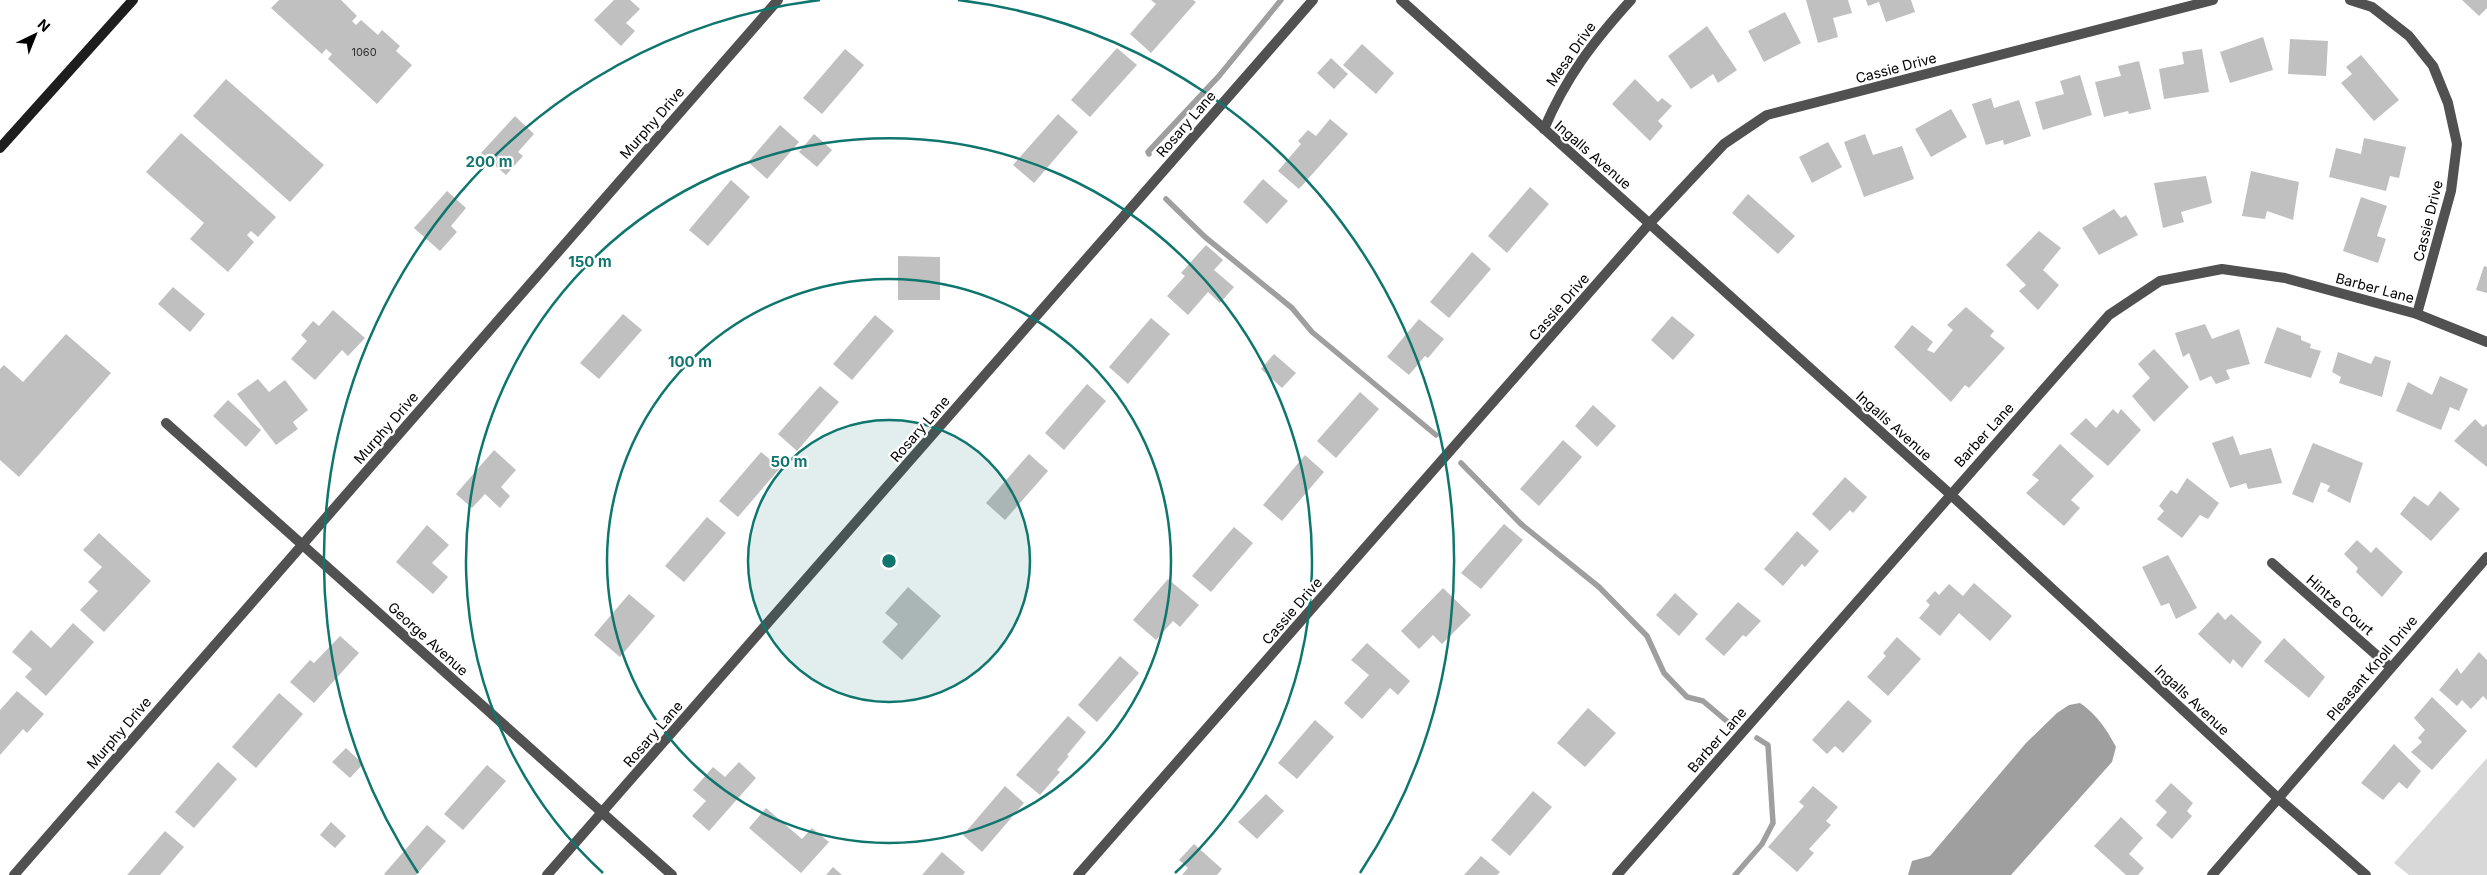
<svg xmlns="http://www.w3.org/2000/svg" width="2487" height="875" viewBox="0 0 2487 875" font-family="Inter,sans-serif">
  <style>
    .green { fill: #d8d8d8 }
    .water { fill: #9f9f9f }
    .lines { fill: none; stroke-linecap: round; stroke-linejoin: round }
    .stream { stroke: #9f9f9f; stroke-width: 5.5 }
    .building { fill: #c0c0c0 }
    .minor { stroke: #515151; stroke-width: 10 }
    .tertiary { stroke: #515151; stroke-width: 10 }
    .secondary { stroke: #1e1e1e; stroke-width: 10 }
    .ring { fill: none; stroke: #0f766e; stroke-width: 2.5 }
    .labels { text-anchor: middle; stroke-width: 4.5; stroke-linejoin: round; paint-order: stroke }
    .number-label { font-size: 11px; fill: #303030 }
    .street-label { font-size: 14px; fill: #000; stroke: #fff }
    .centre { fill: #0f766e; stroke: #fff; stroke-width: 2.5 }
    .ring-label { font-size: 15px; text-anchor: middle; font-weight: bold; fill: #0f766e; stroke: #fff; stroke-width: 4.5; stroke-linejoin: round; paint-order: stroke }
  </style>
  <rect width="100%" height="100%" fill="#fff"/>
  <polygon class="green" points="2487,758 2487,875 2409,875 2394,863"/>
  <path class="water" d="M2080,703c17,12 26,25 36,44l-4,15 -101,113h-103l4,-14 18,-5 96,-113 31,-30 12,-8z"/>
  <g class="lines">
    <g class="stream">
      <polyline points="1149,154 1148,152 1219,76 1281,0"/>
      <polyline points="1166,199 1205,237 1292,308 1312,332 1436,435"/>
      <polyline points="1461,463 1521,524 1599,587 1647,636 1664,673 1687,697 1703,701 1729,723"/>
      <polyline points="1735,875 1762,844 1773,823 1768,745 1757,738"/>
    </g>
  </g>
  <g class="building">
    <polygon points="279,0 341,0 357,16 352,21 356,25 361,20 378,35 382,30 400,46 396,51 412,65 377,104 328,59 332,54 326,49 322,54 271,8"/>
    <polygon points="614,0 630,0 640,9 626,23 635,31 621,46 594,20"/>
    <polygon points="1151,0 1193,0 1196,2 1151,53 1130,34 1156,4"/>
    <polygon points="1806,0 1848,0 1852,13 1833,18 1838,37 1818,43"/>
    <polygon points="1866,0 1911,0 1915,12 1886,22 1879,2 1868,6"/>
    <polygon points="2462,0 2487,0 2487,8 2479,16"/>
    <polygon points="1785,12 1801,43 1764,62 1748,31"/>
    <polygon points="1707,26 1737,70 1718,83 1713,74 1691,89 1668,56"/>
    <polygon points="2263,37 2273,70 2230,83 2220,52"/>
    <polygon points="2290,39 2328,41 2326,76 2288,74"/>
    <polygon points="1362,44 1394,73 1376,94 1343,65"/>
    <polygon points="1117,48 1137,65 1090,117 1071,100"/>
    <polygon points="845,49 864,65 822,114 803,98"/>
    <polygon points="2202,49 2209,92 2164,99 2159,69 2184,64 2182,52"/>
    <polygon points="2361,55 2399,100 2374,121 2341,83 2352,74 2346,67"/>
    <polygon points="1331,58 1348,74 1334,89 1317,73"/>
    <polygon points="2139,61 2151,109 2129,114 2128,111 2104,117 2095,82 2121,76 2118,66"/>
    <polygon points="2080,75 2092,115 2043,130 2035,102 2064,94 2060,81"/>
    <polygon points="226,79 324,165 290,202 193,116"/>
    <polygon points="1635,79 1658,102 1662,98 1672,106 1658,121 1663,126 1650,141 1612,104"/>
    <polygon points="1991,98 1994,108 2019,100 2031,136 2004,145 2003,140 1986,145 1972,104"/>
    <polygon points="1951,109 1967,137 1931,157 1915,129"/>
    <polygon points="1058,114 1078,132 1034,183 1013,165"/>
    <polygon points="515,116 534,134 518,152 523,156 506,175 481,153"/>
    <polygon points="1330,119 1348,134 1299,189 1278,171 1301,144 1298,141 1308,130 1316,136"/>
    <polygon points="780,125 799,142 767,179 748,162"/>
    <polygon points="181,133 276,217 258,237 251,231 247,235 254,242 228,272 190,239 204,223 146,172"/>
    <polygon points="814,134 832,150 817,167 799,152"/>
    <polygon points="1865,134 1873,155 1902,146 1914,179 1864,197 1844,142"/>
    <polygon points="2364,138 2406,147 2399,178 2390,176 2386,191 2329,177 2336,148 2361,154"/>
    <polygon points="1828,142 1842,167 1812,183 1799,157"/>
    <polygon points="2251,171 2299,182 2293,220 2267,211 2265,219 2242,216"/>
    <polygon points="2206,176 2212,203 2181,212 2184,222 2163,228 2154,183"/>
    <polygon points="1263,179 1288,201 1267,224 1243,202"/>
    <polygon points="731,180 750,197 708,246 689,230"/>
    <polygon points="1530,187 1549,204 1507,253 1488,236"/>
    <polygon points="447,191 466,208 451,226 457,232 440,251 414,228"/>
    <polygon points="1748,194 1795,236 1778,254 1732,213"/>
    <polygon points="2361,197 2387,206 2377,236 2386,239 2378,263 2343,251"/>
    <polygon points="2114,209 2121,218 2126,215 2138,235 2099,255 2082,228"/>
    <polygon points="2039,231 2061,248 2043,270 2059,285 2038,310 2019,291 2026,285 2006,265"/>
    <polygon points="1206,245 1223,260 1214,270 1234,287 1220,303 1208,292 1188,315 1167,296 1185,276 1181,273"/>
    <polygon points="1472,252 1491,269 1449,318 1430,302"/>
    <polygon points="898,256 940,257 940,300 898,300"/>
    <polygon points="2484,266 2487,267 2487,293 2476,290"/>
    <polygon points="173,287 205,314 190,332 158,304"/>
    <polygon points="1966,307 1994,331 1990,336 2005,348 1969,388 1965,385 1951,402 1894,347 1912,325 1933,342 1927,350 1934,353 1953,330 1947,325"/>
    <polygon points="333,310 365,338 348,356 342,350 315,380 291,359 307,341 301,335 313,321 319,326"/>
    <polygon points="623,314 642,330 599,379 580,363"/>
    <polygon points="875,315 894,331 852,380 833,364"/>
    <polygon points="1672,316 1695,335 1673,360 1651,340"/>
    <polygon points="1151,318 1170,334 1128,384 1109,367"/>
    <polygon points="1419,319 1444,339 1428,358 1425,356 1409,375 1387,357"/>
    <polygon points="2205,324 2212,339 2239,329 2250,364 2226,370 2230,379 2216,384 2211,376 2200,381 2189,353 2183,357 2175,333"/>
    <polygon points="2277,327 2301,336 2301,340 2311,344 2310,348 2321,351 2311,378 2264,363"/>
    <polygon points="66,334 111,373 19,477 0,460 0,369 4,365 23,382"/>
    <polygon points="2154,349 2189,387 2154,422 2132,396 2150,378 2138,364"/>
    <polygon points="2338,352 2371,364 2375,356 2391,361 2382,397 2339,383 2341,377 2332,372"/>
    <polygon points="1274,354 1296,373 1282,388 1261,369"/>
    <polygon points="2440,376 2468,389 2459,411 2450,407 2441,430 2396,411 2408,382 2432,395"/>
    <polygon points="258,379 269,392 285,380 308,410 293,422 298,429 276,445 237,394"/>
    <polygon points="1087,384 1106,401 1064,450 1045,433"/>
    <polygon points="820,386 839,402 797,451 778,434"/>
    <polygon points="1360,392 1379,409 1336,458 1317,441"/>
    <polygon points="228,400 261,430 246,447 213,416"/>
    <polygon points="1593,405 1616,426 1597,447 1575,426"/>
    <polygon points="2113,409 2118,414 2121,409 2141,430 2108,466 2070,434 2086,418 2096,428"/>
    <polygon points="2475,419 2483,427 2487,424 2487,467 2454,441"/>
    <polygon points="2233,436 2240,455 2271,448 2282,483 2248,489 2246,483 2230,488 2212,443"/>
    <polygon points="1563,440 1582,457 1539,506 1520,489"/>
    <polygon points="2313,443 2363,463 2350,503 2327,491 2330,486 2321,482 2313,503 2292,494"/>
    <polygon points="2060,444 2094,476 2071,500 2080,508 2064,526 2026,493 2039,480 2032,475"/>
    <polygon points="494,450 516,470 501,487 510,496 500,508 485,494 472,508 456,494"/>
    <polygon points="761,452 780,468 738,517 719,501"/>
    <polygon points="1029,454 1048,471 1005,520 986,503"/>
    <polygon points="1305,455 1324,472 1282,521 1263,505"/>
    <polygon points="1845,477 1867,497 1853,513 1850,510 1830,531 1812,514"/>
    <polygon points="2187,478 2219,503 2208,519 2200,515 2182,538 2157,519 2164,511 2159,506 2171,490 2177,494"/>
    <polygon points="2440,491 2460,509 2431,541 2400,514 2414,496 2428,506"/>
    <polygon points="707,517 726,533 684,582 665,566"/>
    <polygon points="1504,524 1523,540 1481,589 1461,573"/>
    <polygon points="427,525 449,545 432,563 448,577 433,594 396,562"/>
    <polygon points="1234,527 1253,543 1211,592 1192,576"/>
    <polygon points="1797,531 1819,551 1805,567 1802,564 1783,586 1764,569"/>
    <polygon points="99,533 151,581 104,632 80,610 98,591 88,582 102,567 83,550"/>
    <polygon points="2357,540 2371,553 2376,547 2403,572 2382,597 2356,572 2358,568 2344,554"/>
    <polygon points="2168,555 2197,608 2176,619 2169,603 2161,606 2142,567"/>
    <polygon points="1168,579 1199,605 1180,627 1173,621 1156,640 1133,620"/>
    <polygon points="1974,583 2012,616 1990,641 1959,613 1940,636 1919,618 1930,605 1926,601 1935,591 1939,595 1949,584 1963,596"/>
    <polygon points="908,587 941,616 902,660 882,642 898,624 885,613"/>
    <polygon points="1443,588 1471,615 1442,644 1433,635 1419,649 1401,631"/>
    <polygon points="1675,593 1698,614 1679,636 1656,615"/>
    <polygon points="629,594 655,616 620,657 594,635"/>
    <polygon points="1738,602 1761,621 1746,637 1743,635 1724,656 1705,639"/>
    <polygon points="2218,612 2225,620 2231,614 2262,642 2242,668 2233,659 2230,664 2198,634"/>
    <polygon points="73,623 94,642 46,696 25,677 32,669 12,652 31,630 51,648"/>
    <polygon points="340,636 359,653 314,703 290,682 310,660 314,663"/>
    <polygon points="1897,637 1921,659 1888,696 1867,677 1886,656 1883,653"/>
    <polygon points="2284,638 2325,677 2309,698 2264,661"/>
    <polygon points="1367,643 1410,681 1398,695 1390,688 1362,719 1344,703 1369,675 1351,660"/>
    <polygon points="2479,652 2487,660 2487,700 2483,696 2471,709 2462,700 2457,706 2439,690 2457,668 2461,674"/>
    <polygon points="1120,656 1139,673 1097,722 1078,705"/>
    <polygon points="17,691 44,714 27,733 23,729 0,755 0,710"/>
    <polygon points="279,693 303,714 256,768 232,747"/>
    <polygon points="2432,697 2467,731 2432,770 2411,752 2422,742 2418,738 2425,730 2414,718"/>
    <polygon points="1848,700 1872,721 1843,753 1835,746 1827,754 1812,740"/>
    <polygon points="1588,708 1616,733 1585,767 1557,743"/>
    <polygon points="1068,716 1086,732 1067,755 1069,756 1057,770 1060,772 1040,795 1016,775"/>
    <polygon points="1315,720 1334,737 1297,779 1278,763"/>
    <polygon points="2394,744 2421,771 2407,789 2399,782 2383,800 2361,783"/>
    <polygon points="346,748 363,764 350,778 332,762"/>
    <polygon points="218,762 237,779 194,828 175,812"/>
    <polygon points="739,762 756,778 709,831 692,816 706,801 693,790 713,767 725,777"/>
    <polygon points="487,765 506,781 463,830 444,814"/>
    <polygon points="2171,783 2193,803 2187,811 2192,816 2172,839 2156,825 2167,812 2155,801"/>
    <polygon points="1005,786 1024,803 982,852 963,835"/>
    <polygon points="1813,786 1838,807 1826,821 1831,825 1809,849 1814,853 1797,872 1768,847 1804,806 1799,802"/>
    <polygon points="1533,791 1552,807 1510,856 1491,840"/>
    <polygon points="1266,794 1284,811 1257,839 1238,822"/>
    <polygon points="766,808 802,839 812,828 829,842 801,873 749,828"/>
    <polygon points="2121,817 2143,838 2129,854 2144,868 2138,875 2126,875 2094,846"/>
    <polygon points="331,822 346,836 335,848 320,835"/>
    <polygon points="427,825 446,841 416,875 386,875 384,874"/>
    <polygon points="165,831 184,847 160,875 127,875"/>
    <polygon points="1194,844 1222,869 1217,875 1182,875 1188,868 1179,860"/>
    <polygon points="942,852 965,872 963,875 922,875"/>
    <polygon points="1481,856 1500,872 1497,875 1464,875"/>
    <polygon points="833,867 842,875 826,875"/>
  </g>
  <g class="lines">
    <g class="minor">
      <polyline points="2350,0 2372,7 2409,36 2433,66 2448,103 2457,144 2451,191 2417,314"/>
      <path d="M1544,129c22,-52 49,-87 87,-129"/>
      <polyline points="166,423 672,875"/>
      <polyline points="2272,563 2390,667"/>
      <polyline points="14,875 778,0"/>
      <polyline points="547,875 1313,0"/>
      <polyline points="1078,875 1650,223 1724,144 1767,115 2213,0"/>
      <polyline points="1617,875 2109,315 2160,281 2222,269 2285,278 2417,314 2487,342"/>
      <polyline points="2212,875 2487,557"/>
    </g>
    <polyline class="tertiary" points="1401,0 1950,494 2279,799 2366,875"/>
    <polyline class="secondary" points="0,148 133,0"/>
  </g>
  <circle cx="889" cy="561" r="141" fill="#0f766e" fill-opacity=".12"/>
  <g class="ring">
    <circle cx="889" cy="561" r="141"/>
    <circle cx="889" cy="561" r="282"/>
    <path d="M603 873A423 423 0 1 1 1175 873"/>
    <path d="M418 873A565 565 0 0 1 820 0M958 0A565 565 0 0 1 1360 873"/>
  </g>
  <g class="labels">
    <g class="number-label">
      <text x="364" y="56">1060</text>
    </g>
    <g class="street-label">
      <text transform="translate(1571 54) rotate(-55)" y="5">Mesa Drive</text>
      <text transform="translate(1896 68) rotate(-15)" y="5">Cassie Drive</text>
      <text transform="translate(652 123) rotate(-49)" y="5">Murphy Drive</text>
      <text transform="translate(1186 124) rotate(-49)" y="5">Rosary Lane</text>
      <text transform="translate(1593 155) rotate(41)" y="5">Ingalls Avenue</text>
      <text transform="translate(2428 221) rotate(-76)" y="5">Cassie Drive</text>
      <text transform="translate(2375 288) rotate(15)" y="5">Barber Lane</text>
      <text transform="translate(1559 307) rotate(-49)" y="5">Cassie Drive</text>
      <text transform="translate(1894 426) rotate(42)" y="5">Ingalls Avenue</text>
      <text transform="translate(386 428) rotate(-49)" y="5">Murphy Drive</text>
      <text transform="translate(920 429) rotate(-49)" y="5">Rosary Lane</text>
      <text transform="translate(1984 435) rotate(-48)" y="5">Barber Lane</text>
      <text transform="translate(2340 605) rotate(41)" y="5">Hintze Court</text>
      <text transform="translate(1292 611) rotate(-49)" y="5">Cassie Drive</text>
      <text transform="translate(428 639) rotate(42)" y="5">George Avenue</text>
      <text transform="translate(2372 668) rotate(-50)" y="5">Pleasant Knoll Drive</text>
      <text transform="translate(2192 700) rotate(43)" y="5">Ingalls Avenue</text>
      <text transform="translate(119 733) rotate(-49)" y="5">Murphy Drive</text>
      <text transform="translate(653 734) rotate(-49)" y="5">Rosary Lane</text>
      <text transform="translate(1717 740) rotate(-49)" y="5">Barber Lane</text>
    </g>
  </g>
  <circle cx="889" cy="561" r="8" class="centre"/>
  <g class="ring-label">
    <text x="489" y="167">200 m</text>
    <text x="590" y="267">150 m</text>
    <text x="690" y="367">100 m</text>
    <text x="789" y="467">50 m</text>
  </g>
  <g transform="translate(35 35) rotate(43)" stroke="#ffffff" stroke-width="4" paint-order="stroke">
  <path d="M0-4L9 19L0 12L-9 19Z" fill="#000000"/>
  <text y="-8" font-size="14" font-weight="bold" text-anchor="middle" fill="#000000">N</text>
  </g>
</svg>
